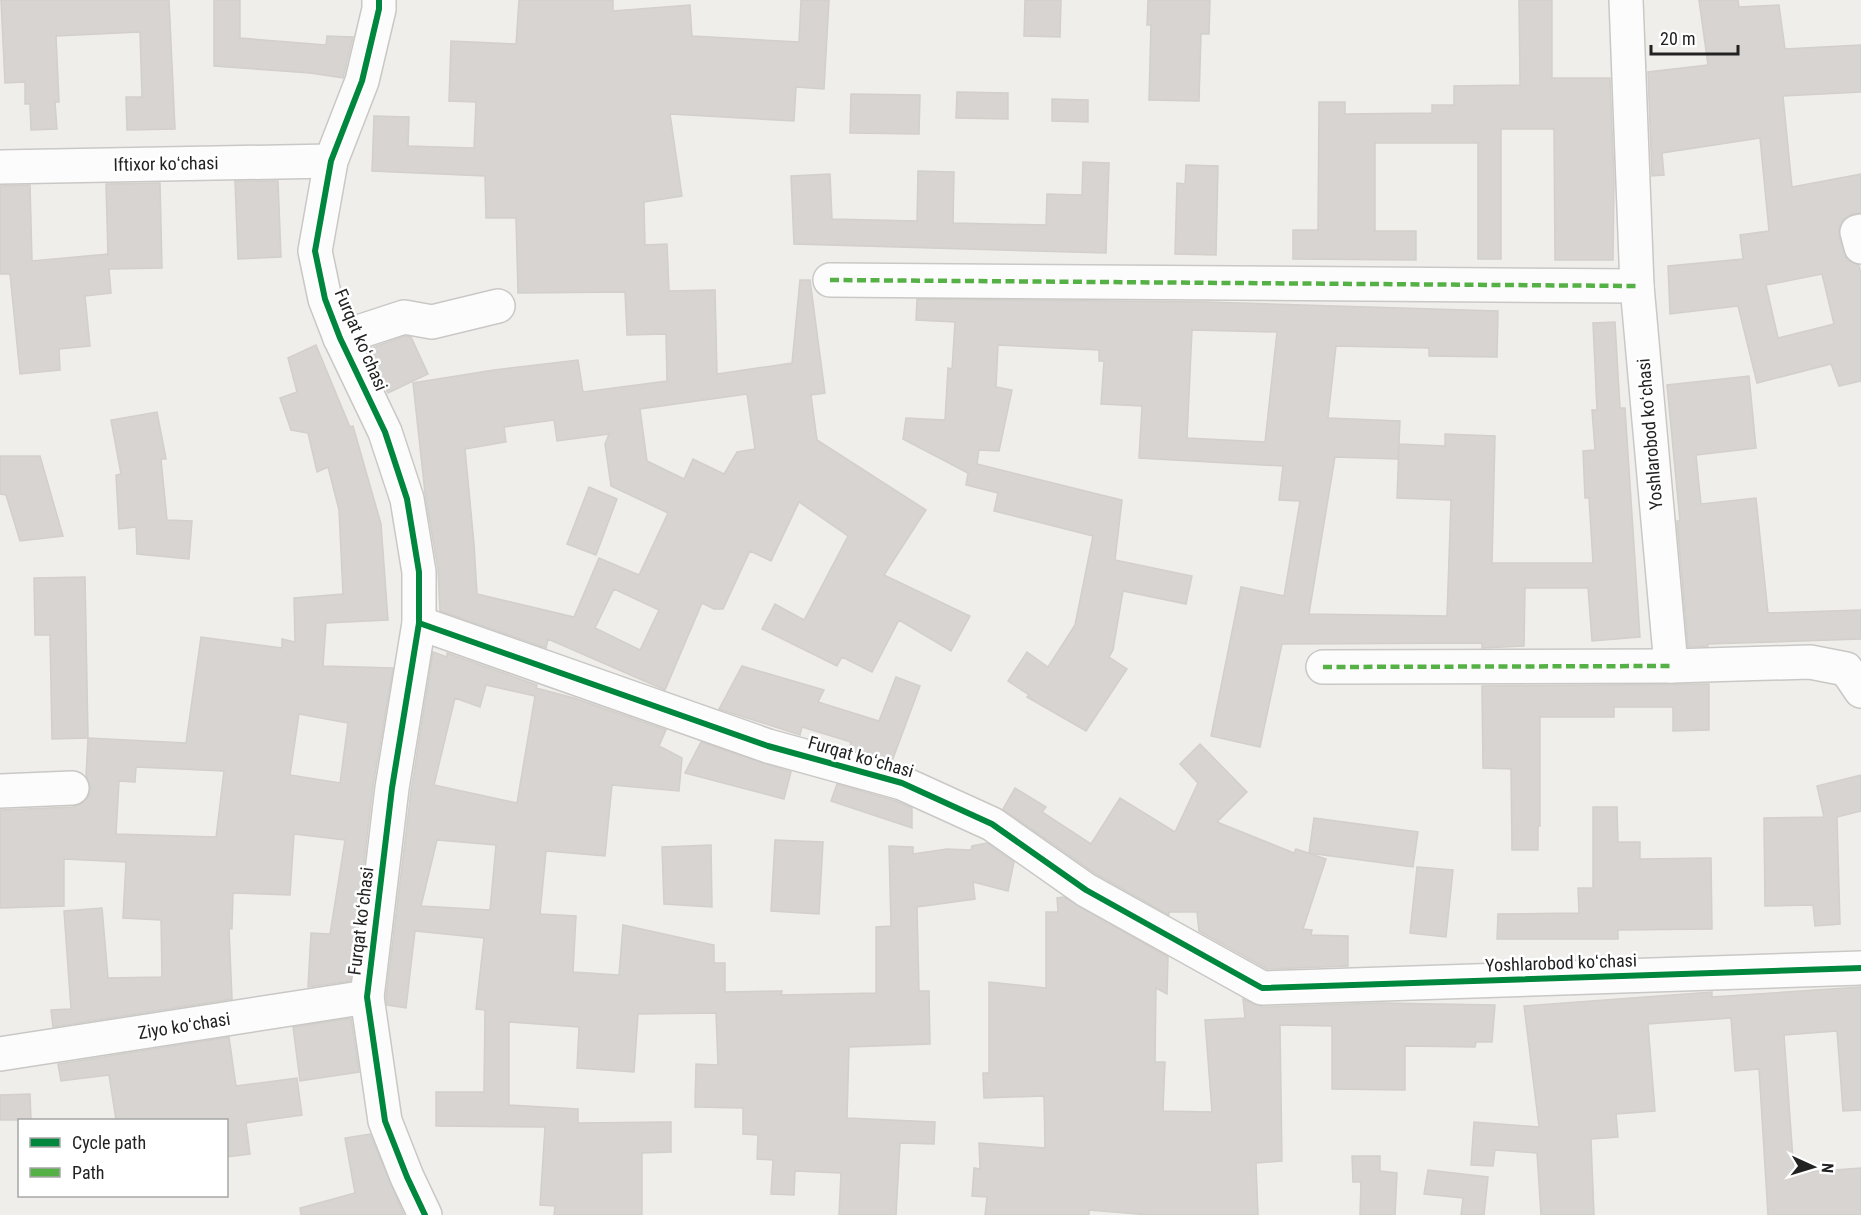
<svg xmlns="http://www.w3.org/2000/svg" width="1861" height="1215" viewBox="0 0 1861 1215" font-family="'Roboto Condensed',sans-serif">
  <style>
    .building { fill: #d7d4d1; stroke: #d3cfcb; stroke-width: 1.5; fill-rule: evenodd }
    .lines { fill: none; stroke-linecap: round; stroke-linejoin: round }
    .minor-casing { stroke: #c9c8c6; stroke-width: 36 }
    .minor { stroke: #fdfcfc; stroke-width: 33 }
    .quiet { stroke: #55b145; stroke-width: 4.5; stroke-dasharray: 9 4.5; stroke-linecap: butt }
    .cycleway-casing { stroke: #fff; stroke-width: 10 }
    .cycleway { stroke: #00873e; stroke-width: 6 }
    .labels { text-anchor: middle; stroke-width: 5; stroke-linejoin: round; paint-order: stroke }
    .street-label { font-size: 18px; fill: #222; stroke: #fff }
  </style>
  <rect width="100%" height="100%" fill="#f0eeea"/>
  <g class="building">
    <polygon points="1,0 169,0 175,129 127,130 126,97 142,97 140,32 56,36 59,102 55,102 57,129 31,130 30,104 25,104 25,82 5,83"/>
    <polygon points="214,0 240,0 240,38 326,45 327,36 353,37 343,78 310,73 214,66"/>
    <path d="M519,0h94v11l77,-6 2,31 107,6 2,-42h28l-5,89 -28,-2 -2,34 -124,-7 12,82 -38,6 1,43 22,-1 2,47 46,-1 2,84 75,-11 8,-83h10l15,113 -14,2 6,45 109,70 -42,65 86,41 -19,35 -52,-31 -27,52 -30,-15 -5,9 -75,-37 13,-25 29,16 44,-84 -49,-34 -28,59 -21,-10 -27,58h-9l-12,-6 -37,87 -117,-51 -2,9 -106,-37 -2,-42 -13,-76 -12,-110 81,-13 84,-10 5,32 84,-11 -1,-47 -39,1 -2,-43 -107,1 -2,-75h-30l-1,-42 -113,-5 2,-55 35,1 -1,29 66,2 2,-46 -27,-1 2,-60 65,3zM747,394l8,55 -18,3 -13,22 -31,-15 -9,20 -37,-18 -7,-52zM554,420l3,21 52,-7 -4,10 6,42 57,27 -29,62 -40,-17 -25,59 -97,-23 -3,-50 -9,-95 41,-7 -2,-15zM614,589l45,21 -19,40 -45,-22z"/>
    <polygon points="1025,0 1061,0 1060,37 1024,36"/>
    <polygon points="1148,0 1210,0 1209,34 1201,34 1199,101 1149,100 1151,25 1147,25"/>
    <polygon points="1519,0 1552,0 1552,78 1610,78 1614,180 1613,260 1555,260 1554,129 1501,129 1501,259 1478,259 1478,143 1375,143 1375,231 1416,231 1416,260 1293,259 1293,230 1318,230 1319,102 1345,102 1345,114 1432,113 1432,105 1454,105 1454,86 1520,85"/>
    <path d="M1699,0h39l1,7 40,-2 6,44 76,-4v47l-78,4 9,91 69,-13v39l-9,1 -8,5 -5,9v8l8,24 12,5 2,9v107l-22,5 -8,-22 -74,19 -19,-77 -68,8 -2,-48 75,-7 -3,-24 29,-4 -9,-93 -98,15 2,22 -12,1 -4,-104 60,-7zM1822,274l12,50 -56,14 -12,-53z"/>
    <polygon points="957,92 1008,93 1008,119 956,118"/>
    <polygon points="851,94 920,95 919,134 850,133"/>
    <polygon points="1052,99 1088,100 1088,122 1052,121"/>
    <polygon points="1083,162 1109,163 1106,253 794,244 791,176 830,174 832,219 917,221 918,171 954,172 953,223 1046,225 1047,194 1082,195"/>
    <polygon points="1186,165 1218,166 1216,255 1175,254 1177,183 1185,184"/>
    <polygon points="235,181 278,181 281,257 238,259"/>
    <polygon points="160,183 162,268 109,269 111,293 85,296 90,346 59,349 60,370 20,374 10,274 0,274 0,186 30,185 32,261 108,254 108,256 106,184"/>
    <path d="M917,299l289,3 292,9 -1,46 -68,-1v-8l-93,-2 -8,72 72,3 -1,23 46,2v-12l50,2 -3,127h101l-4,-65h-4l-2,-47 12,-1 -3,-40h5l-4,-87 22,-1 5,86h5l15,229 -48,4 -4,-53h-63l-1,58 -42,2v-5l-200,1 -22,103 -49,-11 30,-149 43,9 16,-95 -21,-1 4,-34 -144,-8 3,-52 -41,-2 3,-43h-5v-11l-101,-5 -2,42 16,3 -13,61 -20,-1 -2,14 145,36 -7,60 77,16 -6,28 -63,-13 -10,59 -4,7 18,12 -41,62 -59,-34 2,-2 -21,-14 19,-29 21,15 27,-42 18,-89 -99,-25 4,-18 -32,-8 2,-12 -65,-34 3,-21 39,2 3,-52 4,1 3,-47 -39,-2zM1192,330l85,2 -12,110 -78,-4zM1399,444l-2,54 54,2 -4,116 -138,-2 26,-157 63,2z"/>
    <polygon points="405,336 411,337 428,374 388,393 368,349"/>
    <path d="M316,345l34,82 3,-1 28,98 7,96 -62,3 -3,43 70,2 -20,118 -23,195 -42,6 3,-54 19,1 15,-94 -51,-6 -4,61 -57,-2 -1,36 -3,-1 3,71 -179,28 -2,-17 20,-1 -7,-98 38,-3 6,70 54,-1 -1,-57 -38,-2 3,-56 -62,-3v47l-64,2v-98l73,-3 9,-4 6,-6 3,-9 -5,-12 2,-38 98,5 15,-106 81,11v-9l13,3 -1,-44 49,-4 -4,-84 -11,-43 -11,5 -9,-39 -17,-3 -11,-32 17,-6 -9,-34zM299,714l49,9 -8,60 -50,-8zM136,767l88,4 -8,66 -100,-3 3,-53 16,1z"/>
    <polygon points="1749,376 1756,448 1696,455 1701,504 1756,498 1768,613 1861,610 1861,639 1708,644 1708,646 1688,647 1677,521 1680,521 1667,385"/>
    <polygon points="157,412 166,459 161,459 167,520 192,521 189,559 137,554 136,527 119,529 116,475 121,474 111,420"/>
    <polygon points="0,456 40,456 63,536 20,541 6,495 0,494"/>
    <polygon points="589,487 617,499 596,555 567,544"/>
    <polygon points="85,577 88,738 52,739 50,635 35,635 34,578"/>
    <path d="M433,652l14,5v-4l90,32 -1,3 38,10 92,32 -7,16 23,12 -3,33 -67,-6 -7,71 -59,-5 -6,63 36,2 -3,56 46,3 4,-50 91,20v18h11v29l57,-1 -1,4 95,-2v-66l15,-1 -2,-80 24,1v7l34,-5 24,1 1,-4 15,-3 27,19 -6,29 -35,-9 2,17 -58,8 2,84h10l1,53 -81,3 -2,71 88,4 -1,22 -34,-1 -4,72h-57l2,-42 -46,-2 -1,24 -23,-1 2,-34 -16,-1 1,-24 -15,-1v-26l-48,-1 1,-43 22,1 -2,-52 -78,1 -4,58 -57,-4 2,-41 -70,-5v83l69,4v14l93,-1v30l-29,1v62h-88l1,-9 -15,-1 5,-78 -109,-1v-34h48l1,-82 -9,-1 8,-71 -69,-7 -9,77 -19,-3 -1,-8 25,-206zM486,685l49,11 -18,107 -83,-18 21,-87 25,9zM437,840l59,5 -6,65 -69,-4z"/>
    <polygon points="742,666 824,690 818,702 879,721 896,677 920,686 892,761 849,749 851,742 802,727 800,735 719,709"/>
    <polygon points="1709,684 1709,730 1673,731 1673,707 1614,707 1614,717 1540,717 1540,826 1538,826 1538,850 1512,850 1511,769 1483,768 1482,686"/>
    <polygon points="701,742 791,772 784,799 685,773"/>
    <polygon points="1200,744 1247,792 1217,822 1294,853 1296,849 1326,859 1303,929 1312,930 1311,935 1348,936 1348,966 1267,969 1199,931 1197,912 1169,912 1169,915 1096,874 1003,809 1015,788 1046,807 1042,812 1091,844 1120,798 1175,832 1198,783 1180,764"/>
    <polygon points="1861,775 1861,811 1837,817 1840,924 1815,926 1813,905 1765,906 1764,818 1824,817 1817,786"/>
    <polygon points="837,784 896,801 912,808 912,828 831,801"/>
    <polygon points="1593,807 1617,807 1618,842 1640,842 1640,859 1711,858 1712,929 1618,930 1618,939 1497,939 1498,914 1579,913 1578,888 1593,888"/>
    <polygon points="1314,818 1418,832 1413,867 1309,853"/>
    <polygon points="775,840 823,842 819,914 771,911"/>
    <polygon points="711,845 712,907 664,904 662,847"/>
    <polygon points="1417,867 1453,870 1446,937 1410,933"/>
    <polygon points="1064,897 1168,957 1167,994 1156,988 1155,1062 1165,1062 1163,1111 1212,1112 1205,1020 1245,1018 1243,999 1263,1007 1380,1003 1495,1005 1492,1042 1476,1042 1475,1047 1405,1046 1405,1090 1332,1089 1332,1026 1280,1025 1282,1161 1256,1163 1258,1215 1150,1215 1089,1210 1089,1215 985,1215 987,1197 972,1196 974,1168 980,1169 979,1143 1045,1148 1044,1096 984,1098 983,1073 989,1073 989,982 1046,988 1046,912 1058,912 1057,898"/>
    <polygon points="1861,987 1861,1110 1843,1111 1837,1031 1784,1035 1794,1173 1861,1168 1861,1215 1768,1215 1759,1069 1735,1071 1731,1018 1648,1024 1655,1111 1616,1114 1618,1137 1591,1139 1594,1215 1541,1215 1537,1153 1495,1150 1493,1166 1471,1165 1474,1122 1539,1127 1524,1006 1712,992 1712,997"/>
    <polygon points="351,1018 359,1072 300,1081 293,1027"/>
    <polygon points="229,1037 236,1086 297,1078 302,1115 246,1123 250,1154 226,1157 226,1120 116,1120 109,1075 61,1081 58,1064"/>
    <polygon points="30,1094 31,1120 0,1120 0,1095"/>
    <polygon points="370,1134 404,1215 301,1215 300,1208 355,1193 345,1138"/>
    <polygon points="1352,1156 1380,1156 1380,1171 1397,1173 1395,1215 1360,1215 1361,1182 1353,1182"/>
    <polygon points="1428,1170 1488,1177 1484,1215 1461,1215 1463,1198 1424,1194"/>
  </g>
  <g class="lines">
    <defs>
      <g id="minor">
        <polyline points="379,0 379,9 362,81 331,161 315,251 325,299 340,338 385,432 407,499 419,572 419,623 392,788 367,997 385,1121 407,1177 425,1215"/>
        <polyline points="1626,0 1637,286 1671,666 1810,662 1846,669 1861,691"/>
        <polyline points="0,167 331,161"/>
        <polyline points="1861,231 1857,232 1861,247"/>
        <polyline points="830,280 1637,286"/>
        <polyline points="340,338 404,317 432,322 498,306"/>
        <polyline points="419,623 768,746 902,783 992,824 1086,890 1262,988 1861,968"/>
        <polyline points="1323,667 1671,666"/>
        <polyline points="0,791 72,788"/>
        <polyline points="0,1054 367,997"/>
      </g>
    </defs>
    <use href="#minor" class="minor-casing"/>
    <use href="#minor" class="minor"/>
    <g class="quiet">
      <polyline points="830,280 1637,286"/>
      <polyline points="1323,667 1671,666"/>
    </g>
    <defs>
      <g id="cycleway">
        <polyline points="379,0 379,9 362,81 331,161 315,251 325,299 340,338 385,432 407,499 419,572 419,623 392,788 367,997 385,1121 407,1177 425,1215"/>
        <polyline points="419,623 768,746 902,783 992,824 1086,890 1262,988 1861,968"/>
      </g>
    </defs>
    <use href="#cycleway" class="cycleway-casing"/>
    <use href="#cycleway" class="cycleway"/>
  </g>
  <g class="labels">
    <g class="street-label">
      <text transform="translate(166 164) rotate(-1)" y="6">Iftixor koʻchasi</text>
      <text transform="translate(361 340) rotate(67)" y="6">Furqat koʻchasi</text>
      <text transform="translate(1650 434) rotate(-95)" y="6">Yoshlarobod koʻchasi</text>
      <text transform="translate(861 757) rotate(16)" y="6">Furqat koʻchasi</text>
      <text transform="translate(361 921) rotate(-83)" y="6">Furqat koʻchasi</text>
      <text transform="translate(1561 963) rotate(-2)" y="6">Yoshlarobod koʻchasi</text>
      <text transform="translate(184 1026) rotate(-9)" y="6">Ziyo koʻchasi</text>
    </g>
  </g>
  <rect x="18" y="1119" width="210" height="78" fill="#ffffff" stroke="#a7a7a7" stroke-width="1.5"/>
  <rect x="30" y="1138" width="30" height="9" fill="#00873e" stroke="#a7a7a7" stroke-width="1.5"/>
  <text x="72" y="1149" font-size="18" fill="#222222">Cycle path</text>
  <rect x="30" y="1168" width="30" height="9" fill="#55b145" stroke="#a7a7a7" stroke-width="1.5"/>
  <text x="72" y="1179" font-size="18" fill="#222222">Path</text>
  <g transform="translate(1813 1167) rotate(94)" stroke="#ffffff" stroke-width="4.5" paint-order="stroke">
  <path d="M0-4.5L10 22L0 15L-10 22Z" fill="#222222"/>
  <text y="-9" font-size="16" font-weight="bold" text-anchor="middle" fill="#222222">N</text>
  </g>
  <path d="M1651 45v9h87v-9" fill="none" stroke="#222222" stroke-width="3"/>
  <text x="1660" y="45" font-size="18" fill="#222222" stroke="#ffffff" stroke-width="4.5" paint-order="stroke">20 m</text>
</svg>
